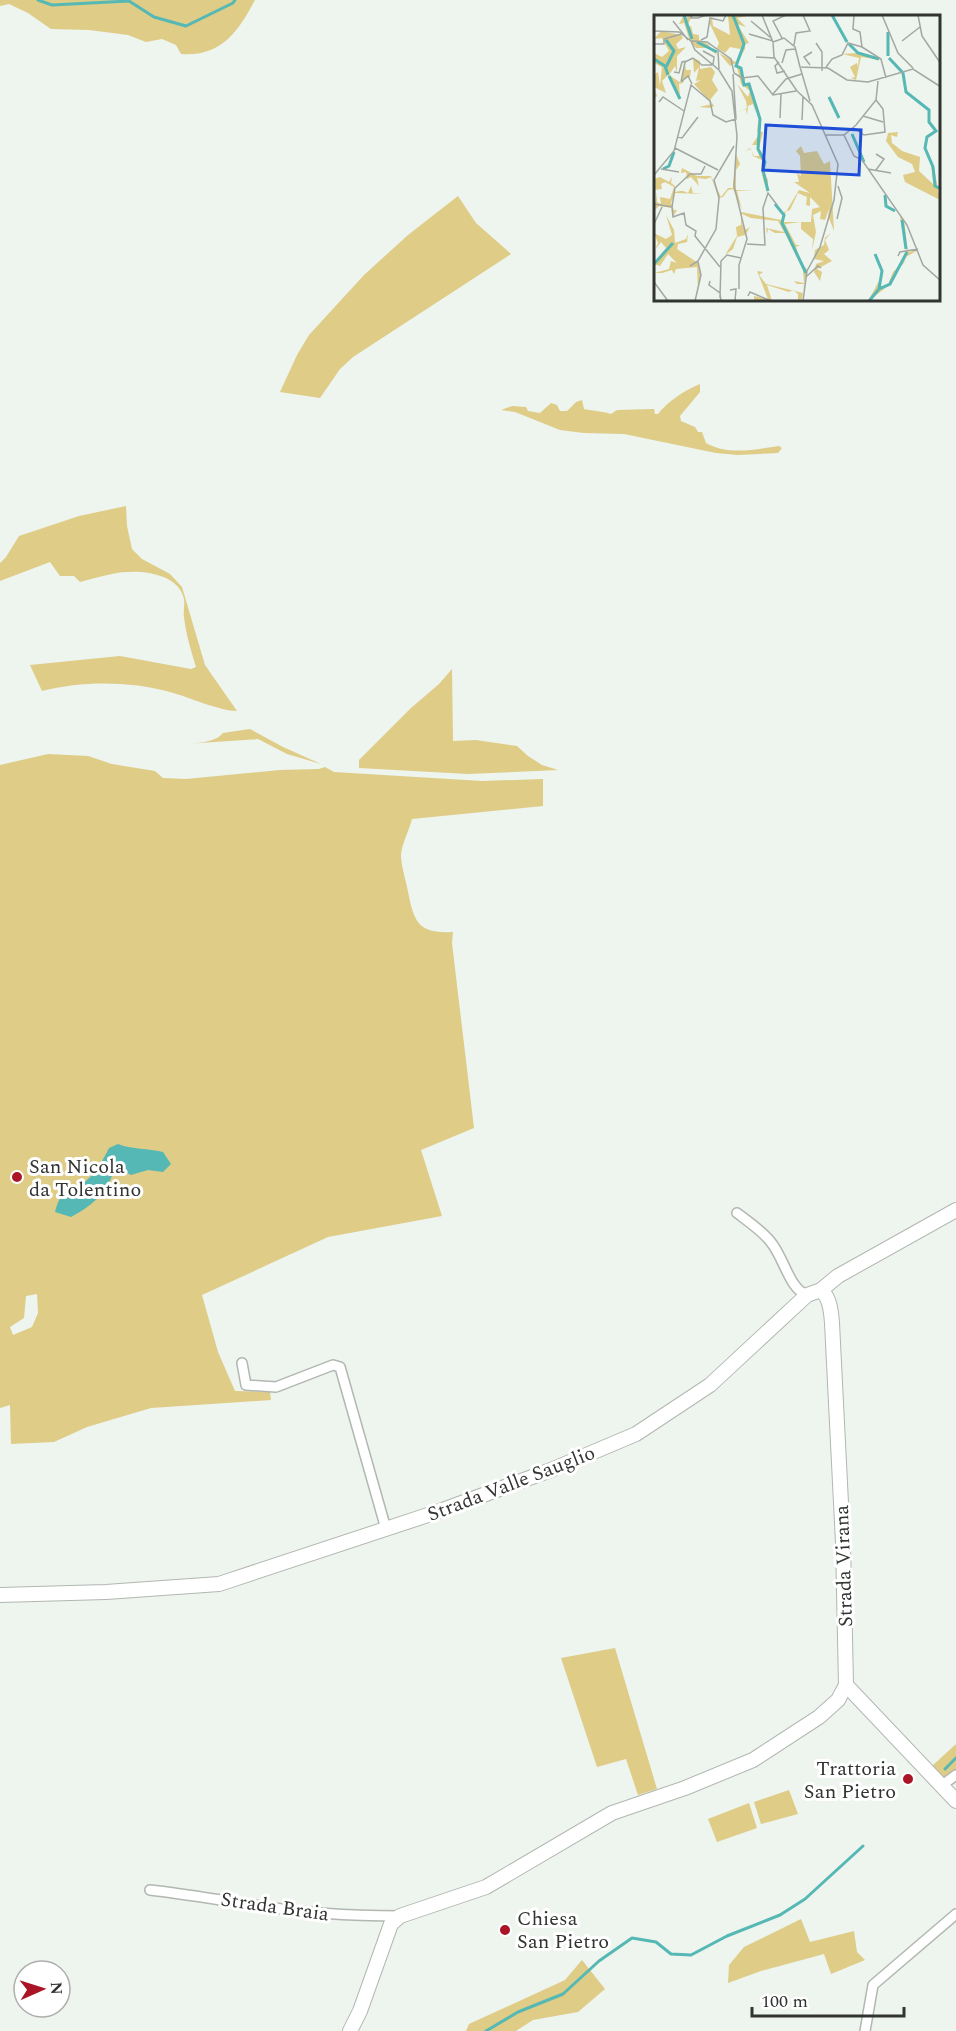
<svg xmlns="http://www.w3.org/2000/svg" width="956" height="2031" viewBox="0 0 956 2031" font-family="Spectral,serif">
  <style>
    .green { fill: #decc87; fill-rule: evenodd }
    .water { fill: #55b8b4 }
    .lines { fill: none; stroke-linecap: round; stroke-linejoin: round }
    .stream { stroke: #55b8b4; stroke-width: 3 }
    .street-casing { stroke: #b1b7b1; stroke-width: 12 }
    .secondary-casing { stroke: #b1b7b1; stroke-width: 16 }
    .street { stroke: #fff; stroke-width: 9 }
    .secondary { stroke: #fff; stroke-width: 14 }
    .poi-dot { fill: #aa1425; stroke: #fff; stroke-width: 2 }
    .labels { text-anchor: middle; stroke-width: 6; stroke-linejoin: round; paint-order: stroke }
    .poi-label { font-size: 20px; fill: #313431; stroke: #fff; text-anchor: start }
    .street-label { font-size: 20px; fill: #313431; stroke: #fff }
    .inset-river { fill: none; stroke: #55b8b4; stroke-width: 3 }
    .inset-road { fill: none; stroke: #a2a7a2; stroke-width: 1.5 }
    .view { fill: #1d4ed8; fill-opacity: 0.15; stroke: #1d4ed8; stroke-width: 3 }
    .inset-edge { fill: none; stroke: #313431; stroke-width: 3 }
  </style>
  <rect width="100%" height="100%" fill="#eef4ee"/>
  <g class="green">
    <path d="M0,0h255c-17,32 -34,57 -74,54l-5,-9 -14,-6 -16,3 -18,-7 -39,-5 -38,-1 -23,-16 -19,-9 -9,2z"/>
    <polygon points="458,196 476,223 511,254 353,357 340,369 320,398 280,392 297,355 309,335 364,275 408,235"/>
    <path d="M700,384v8l-20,24 1,5 14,6 3,5h4l4,11c23,13 49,6 73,3l3,2 -4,5 -40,2 -22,-2 -92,-19 -40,-1 -24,-3 -45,-18 -14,-2 11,-4 14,1 2,4 12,2 11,-10 6,2 3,6h7l9,-9 6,-2 2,9c10,2 18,2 27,5l6,-4 37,-1 1,5h3c10,-13 27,-24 42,-30z"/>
    <path d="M126,506l1,20 5,23 10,10 28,15 12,13 23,78 32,46c-17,0 -49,-14 -67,-19 -41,-11 -88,-11 -128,-1l-12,-26 90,-9 71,13 5,-2c-5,-17 -10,-32 -12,-50 -1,-6 1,-12 0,-18 -6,-28 -50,-30 -72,-25 -11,2 -21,5 -32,8l-6,-6h-14l-10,-14 -50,19v-18l6,-6 13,-21 60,-20z"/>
    <polygon points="452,669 453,741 476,740 517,746 528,756 542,765 558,770 468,774 359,768 359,760 411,708 439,684"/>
    <path d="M250,729l33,18 38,17 -34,-10 -29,-15 -74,5c12,-1 31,-1 39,-11z"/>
    <path d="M48,754l40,2 24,8 43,7 8,7 23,1 94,-9 39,-1 6,-2 9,5 148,9 61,-2v27l-131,13c-3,12 -10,24 -11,36 0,10 4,22 6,32 7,34 9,47 46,45l-1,11 22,185 -53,22 21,66 -114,21 -126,58 16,57 17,39 35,1 1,8 -120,8 -64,19 -33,15 -43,2 -1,-39 -10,3v-643zM37,1294l1,19 -6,14 -19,8 -3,-8 14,-9 2,-22z"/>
    <polygon points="615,1648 657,1789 638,1795 626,1759 597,1767 561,1658"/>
    <polygon points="956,1744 956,1771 942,1778 932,1766"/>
    <polygon points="789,1790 798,1814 761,1824 754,1802"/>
    <polygon points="749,1803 757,1828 717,1842 708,1819"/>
    <polygon points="801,1919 810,1942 854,1931 857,1952 865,1960 831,1974 824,1954 761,1971 728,1983 729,1965 744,1947"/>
    <polygon points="582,1960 605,1989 578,2012 533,2020 516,2031 466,2031 469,2024 565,1980"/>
  </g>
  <path class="water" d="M118,1144c16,6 29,4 45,8l8,12 -8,8 -15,-2 -17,5 -10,-5 -8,2c-5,21 -23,35 -42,45l-16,-5c7,-28 16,-17 32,-32 10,-9 16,-20 22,-32z"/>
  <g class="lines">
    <g class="stream">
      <polyline points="38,0 52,5 129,1 154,17 186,26 233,3 235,0"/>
      <polyline points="945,1769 956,1758"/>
      <polyline points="486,2031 518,2012 563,1994 599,1961 632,1938 656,1942 671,1954 691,1955 727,1936 780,1915 805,1899 863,1846"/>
    </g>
    <defs>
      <g id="street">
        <path d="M737,1213c12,9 24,17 33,28 14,16 19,48 37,54"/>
        <polyline points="242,1363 246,1385 276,1387 333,1365 340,1367 386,1529"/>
        <polyline points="941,1786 956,1775"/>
        <path d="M150,1890c35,4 69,10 104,15 48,8 98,11 146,11"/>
        <polyline points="865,2031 873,1985 956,1914"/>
      </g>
      <g id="secondary">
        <polyline points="0,1595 106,1592 219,1584 437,1512 551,1470 636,1434 710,1385 807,1295 821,1290 838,1276 956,1210"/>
        <polyline points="846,1685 956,1801"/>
        <path d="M350,2031l10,-20 31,-87 9,-8 86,-29 126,-74 73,-25 68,-28 66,-43 19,-17 8,-15 -3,-142 -11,-220c-1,-12 -2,-25 -11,-33"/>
      </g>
    </defs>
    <use href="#street" class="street-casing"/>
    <use href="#secondary" class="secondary-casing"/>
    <use href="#street" class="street"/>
    <use href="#secondary" class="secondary"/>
  </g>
  <g class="poi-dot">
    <circle cx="17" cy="1177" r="6"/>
    <circle cx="908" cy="1779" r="6"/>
    <circle cx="505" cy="1930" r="6"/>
  </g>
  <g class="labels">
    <g class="poi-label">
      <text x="29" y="1173">San Nicola<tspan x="29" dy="23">da Tolentino</tspan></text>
      <text x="896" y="1775" text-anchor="end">Trattoria<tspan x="896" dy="23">San Pietro</tspan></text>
      <text x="517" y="1925">Chiesa<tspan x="517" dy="23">San Pietro</tspan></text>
    </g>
    <g class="street-label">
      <text transform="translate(511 1483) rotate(-21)" y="7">Strada Valle Sauglio</text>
      <text transform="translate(843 1566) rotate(-92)" y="7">Strada Virana</text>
      <text transform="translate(275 1906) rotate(8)" y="7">Strada Braia</text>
    </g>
  </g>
  <g transform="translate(654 15)">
    <rect width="286" height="286" fill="#eef4ee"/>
    <path d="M30,0v4l8,-4 -5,12 4,-1 2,8 6,1v5l9,4 10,12 -10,-8h-12l-6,-7 -6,-18 -5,1zM74,0h25l-16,3 9,9 -9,-3 12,19 -4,1v5l-8,14 8,15 -1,5h6l6,30 -3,-9 -5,2 -1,9 -1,-6 -7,3 8,-4 -1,-7 -9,-17 11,13 2,-6 -9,-7 -5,-21 -6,3 -11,-13 17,9 8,-18 -4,5 -10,-2 -5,6 -8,-5 2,-5 -10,-21 3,-4 1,8 17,9zM7,16l20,4 2,3 -7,6 2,5 8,-2 -9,9v17l-2,-7 -6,9 12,8 4,-18 1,5h5l-1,7 -6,2 -1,4 -4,1 1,15 -12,-24 -6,6 4,12 -12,-6 3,9 -3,3 1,-25 3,-2 2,14 2,-19 -8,-4v-10l8,4 7,-6 -7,-13 -8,1zM194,29h2l8,9 23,7 -20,-3 -5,23 -5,-2 4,-1 -5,-10 7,-4 1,4 1,-9 -17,-4 15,-1zM39,43l7,3v8l11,-2 4,5 -3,8 6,10 -8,10 4,6 -4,2 -11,-1 13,-3 -18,-20 7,-4 -5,1 3,-14 -5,6zM105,102l2,11 -3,3 5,1 -4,17 7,12 -3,9 5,10 -1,13 -6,-22 1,-11 -9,-4 -2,-7 -5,2 4,-3 4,8h5l-2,-8 2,-3h-7l8,-12 -3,-2zM244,117l-1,5 -6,-2 1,8 10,8 18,6 -1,14 15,14 -3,-20 3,2 6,33 -35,-18 -2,-7 12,-3 -3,-8 -14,-7 -12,-16 2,-8zM147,131l3,7 13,-2 7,13 6,-3 4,70 -5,-13 -2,6 2,-15 -4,11 -5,-1 1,-8 -8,4 3,17 -4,18 1,-11 -12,-10v-7l-16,2 11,21h4l-4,2 6,19 5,3 -5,30 -4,2v-7l-5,-4 -4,2 -22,-7 5,16h-18v-5l14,3 -11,-28 6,1 -4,3 7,9 37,9 1,-9h-7l-3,-3 10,2 -1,-13 -18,-37h-10l-7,-4 -1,5 -1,-6 18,4 -6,-11 -27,-3 -9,-4v10l3,6 5,-3 -5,8 -8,2 -4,12 -8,6 12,-19 -1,-9 5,-2v-13l40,8 18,-30 11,3 -16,-11h5l-2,-9 4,3 -1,-20 -4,-5zM144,178l9,4 -1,8 4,1v-9l10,10 -8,2 -1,13h-27v-10l6,-2zM82,139l4,10 -4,6v20l17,1h-16l5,19 -9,-21 -5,1 -5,7 -4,1 -8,-21 -5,2 -9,-1 2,8 -8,-9 -4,2 -1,-7 -5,1 1,-5 15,8h14l10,21 7,-9h5zM6,162l9,5 3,-5 -1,6 4,3v6l5,-1h3l5,2 3,-7 2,7 10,1 -28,-1 -4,10 3,7h3l-4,7 -1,-9 -13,-2 -5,5 3,-18v9l4,2 -1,-7 10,2 4,-12 -9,-5 -4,2 1,5 -8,1v-11zM12,200l8,15 1,13 11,-4 2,-5 -1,8 -9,2 -1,5 21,14 3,11 -3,16 -1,-23 -21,2 -2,5 -2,-4 -10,3h-8l15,-4 2,-8 6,2 -9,-9 -8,12 -6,-2 12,-16 -5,-6 -6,8 3,-7 -4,-10 12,6 6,-4zM246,202l4,3 4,32 10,-2 -12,7 -2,6 -10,10 -3,11 -23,17 11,-20 2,8 6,-2 6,-15 11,-11 3,-9zM172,215l-1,8 6,-5 -6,7 4,10 -5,4 8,7 -15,8 5,3 -2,9 -6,-9 2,-8 8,-3 -10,-2 1,-9 9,-5z" fill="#decc87" fill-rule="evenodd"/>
    <path class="inset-river" d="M30,0l8,24M79,0l11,29 -8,22 5,2 3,17 5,-1 11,35 -2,30 7,13 -2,8 5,21M178,0l15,27M234,17v24M12,25l8,11 -8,16M43,27l20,10M195,29l9,9 21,6M235,43l14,15 3,19 23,18v12l7,9 -9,6 -2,11 8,19 2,19 6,3M0,44l11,7 3,9M15,61l11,23M175,82l10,21M198,119l12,28M9,154l6,-3 5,-14M231,180l1,11 9,5M121,189l9,11 -2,8 24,50M248,205l4,29M221,239l7,17 -3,18M0,249l19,-21M215,286l10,-12 11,-5 17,-32"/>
    <path class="inset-road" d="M38,0l-1,3h7l8,-3M108,0l11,27 11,-4 11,9 5,20 28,1 19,12 21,2 45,-13 28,18M200,0l-1,14 7,3 2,15M228,0l16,38 15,15M264,0l4,21 19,28M19,6l15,19M97,6l20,17M0,16l25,1 12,9 4,9 24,20 13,21 5,45 -3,50 13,53 -8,26v24M95,19l24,7M128,23l-9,-17 13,-6M47,25l6,-3 3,-19 13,3 3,-6M38,26l15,1 24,17 3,14M248,26l18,-14M119,27l1,15 23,34M162,28l6,9v19M0,29h10v-5l17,-5M140,30l2,-12 14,-2 -7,-16M208,32l19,12 5,19M49,36l11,6 -1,8M64,36l1,18M102,42l18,1M39,43l9,7h10M125,47l-4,4 2,7 8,-2M128,48l4,-13 9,-1M156,50l-6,-8 8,-5M146,52l10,34M172,52l6,-8 10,-4 6,-12 14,4M20,57l5,1 3,-11 5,-1M80,58l8,5 16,-2 15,19 23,-4M27,67l4,-20 8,-4M27,67l7,-6 4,8M143,76l15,14 26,59 -4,36 -14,47 -13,24 -4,30M118,80l14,-16 16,-5M5,87l4,-5 21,14M209,101l20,6M126,103l1,-24M148,105l1,-23M200,113l10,7 21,-3 -2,-23 -7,-9M172,120h18l12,-10 20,-25 2,-19M190,120l10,21 8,4 45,65 16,40 18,16M23,122l5,1 16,-21M21,133l43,22M222,139l8,5 -8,11M7,154l18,3M214,154l23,4M0,160l20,-24 17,-66 19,16 3,14 13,7 10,-3 -3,-45M0,189l18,3 3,-19 15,-14h11l4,-8M18,192l1,10 11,-4 2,12 10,6 -1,5 25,31M183,204l5,-21 -4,-12M0,209l8,-17M93,229l18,1 -2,-37 5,-15 9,12M244,241l2,-4 18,-3M36,251l8,-5 18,-32 3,-31 -5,-18 20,-34M153,261l11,-10 3,2M56,266l-1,4 11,8 1,8M0,267l14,19M76,275l6,-1 -1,12M94,281l2,-4 21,9M66,283l1,-37 6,-6 14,3M41,286l6,-26 -3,-13"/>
    <path class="view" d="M112,110l95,5 -2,45 -96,-5z"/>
    <rect width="286" height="286" class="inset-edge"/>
  </g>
  <g transform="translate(42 1989) rotate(87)"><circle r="28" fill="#ffffff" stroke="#adaead" stroke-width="1.5"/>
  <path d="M0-4.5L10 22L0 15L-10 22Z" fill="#aa1425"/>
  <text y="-9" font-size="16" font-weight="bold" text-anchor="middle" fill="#313431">N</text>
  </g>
  <path d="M752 2007v9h152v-9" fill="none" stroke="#313431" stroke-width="3"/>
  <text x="761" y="2007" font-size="18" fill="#313431" stroke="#ffffff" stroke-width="4.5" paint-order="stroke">100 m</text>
</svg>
